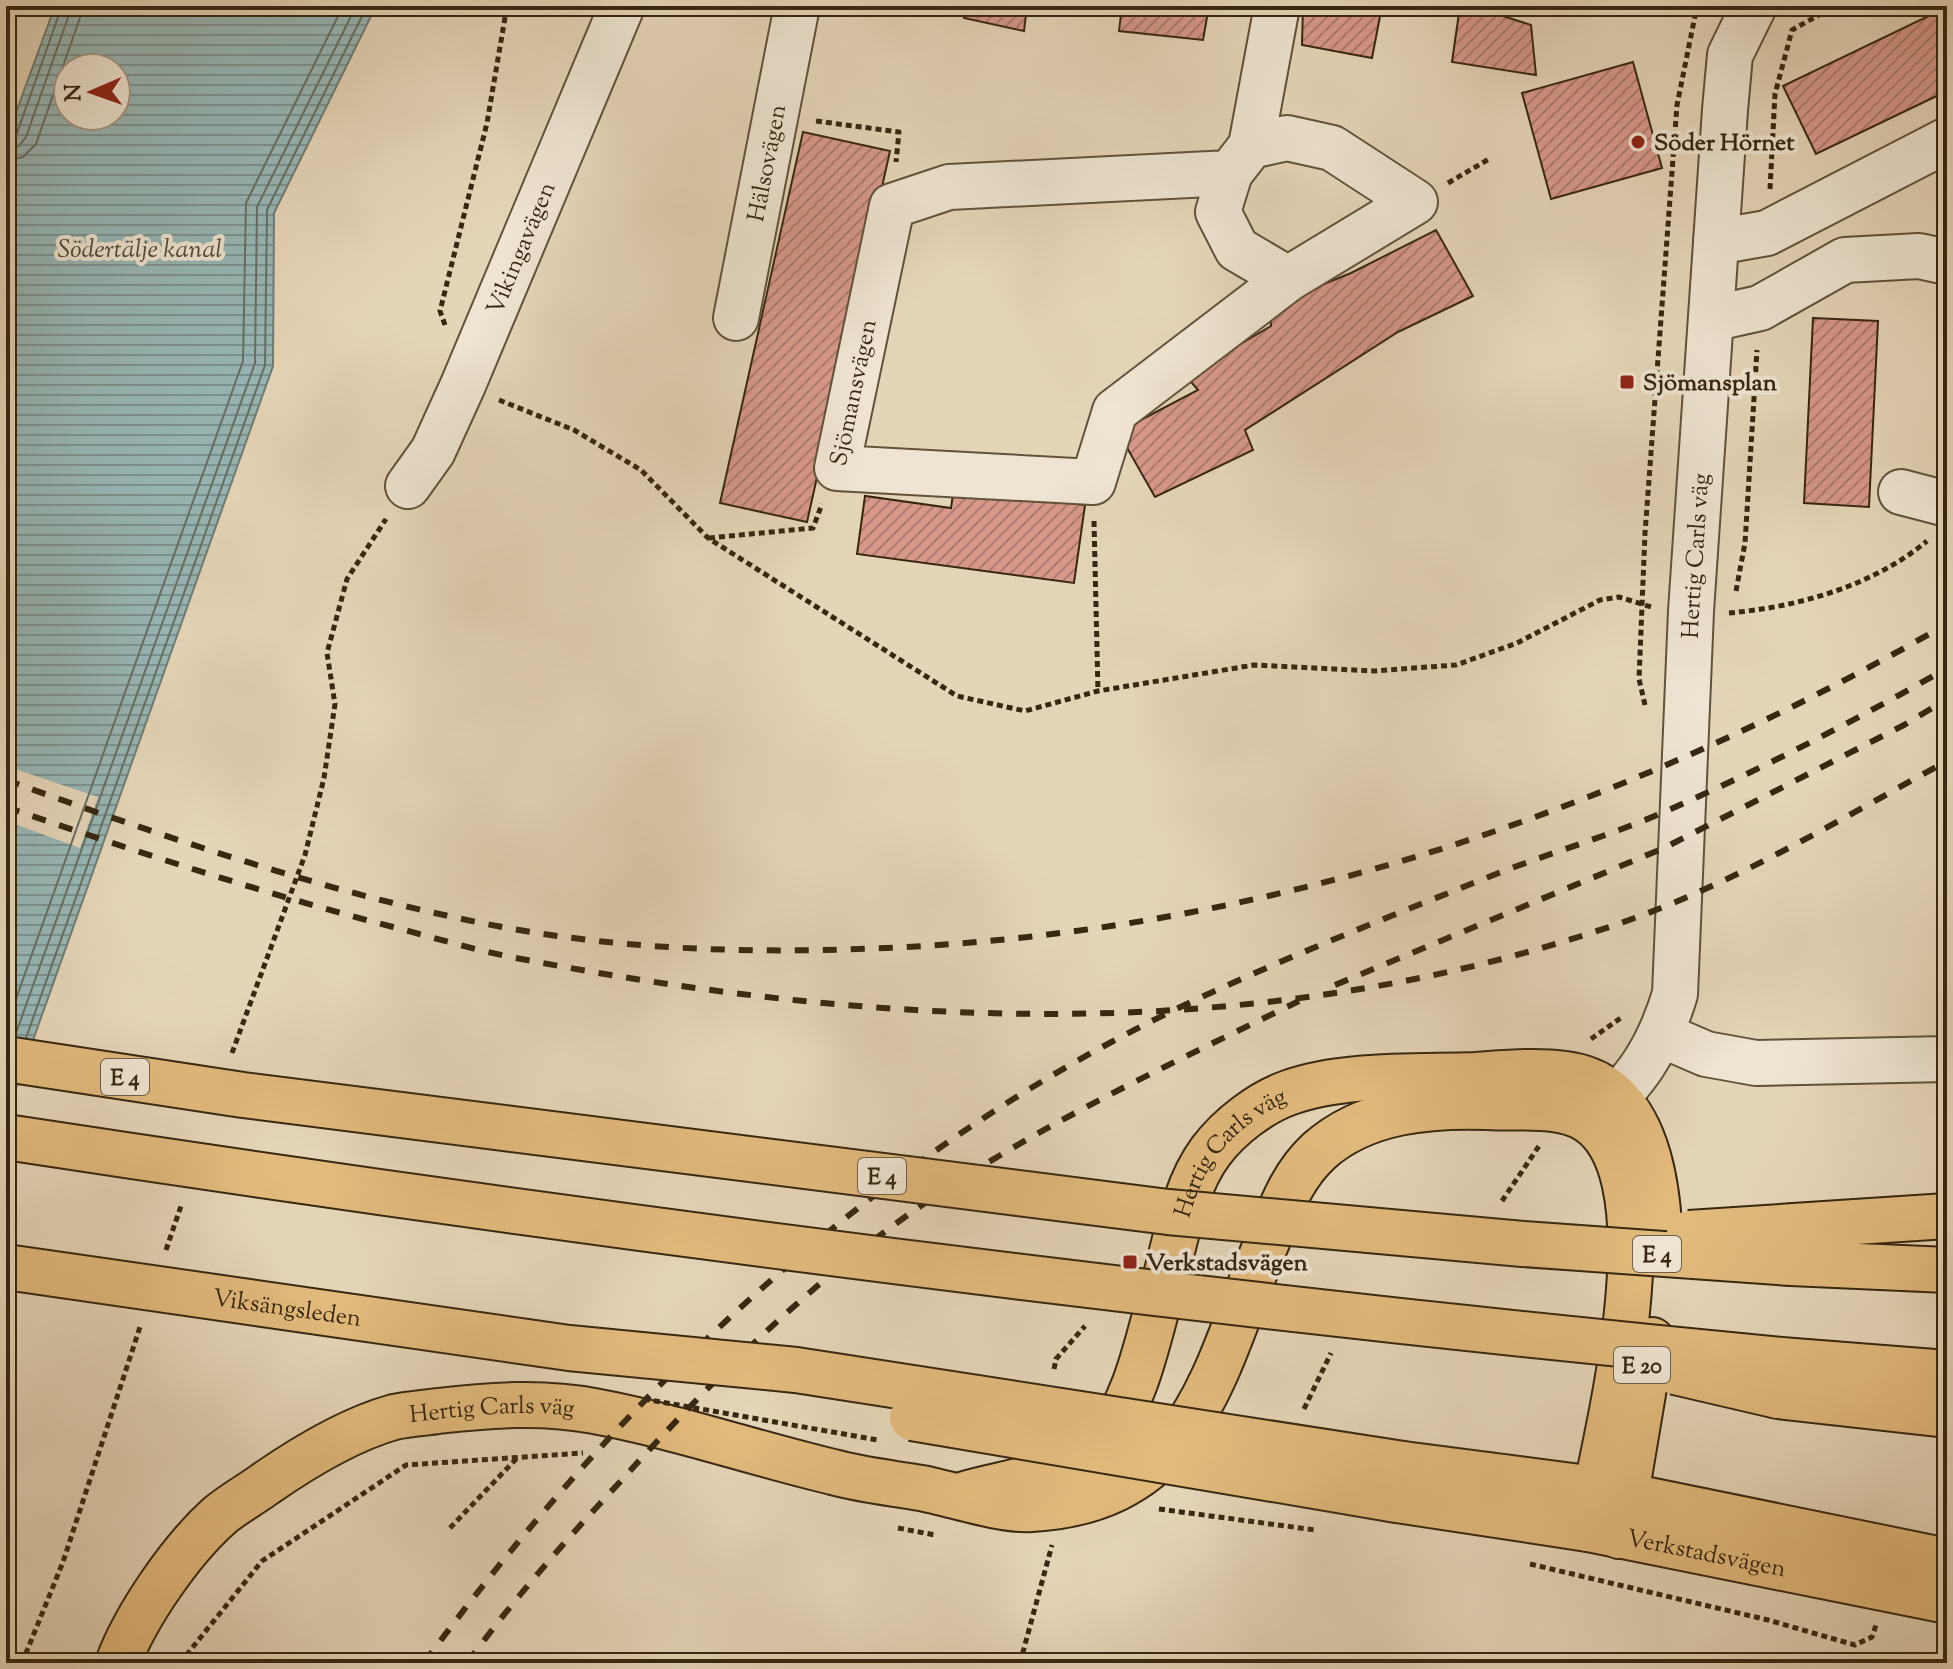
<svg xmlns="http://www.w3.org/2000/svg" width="1953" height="1669" viewBox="0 0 1953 1669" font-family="'Sorts Mill Goudy',serif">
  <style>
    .water { fill: url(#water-rules); stroke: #717d74; stroke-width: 2; fill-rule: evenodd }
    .pier { fill: #e5d5b8 }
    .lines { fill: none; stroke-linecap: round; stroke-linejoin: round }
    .shore { stroke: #676f64; stroke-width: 2 }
    .building { fill: url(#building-hatch); stroke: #372711; stroke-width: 2 }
    .minor-casing { stroke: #62523b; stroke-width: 48 }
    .major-casing { stroke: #372711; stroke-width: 48 }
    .highway-casing { stroke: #372711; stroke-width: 48 }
    .path { stroke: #372711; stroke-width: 5; stroke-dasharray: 6 4; stroke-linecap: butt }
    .minor { stroke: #eee4d1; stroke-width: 44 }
    .major { stroke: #e2ba7c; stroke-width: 44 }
    .highway { stroke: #e2ba7c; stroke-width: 44 }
    .rail { stroke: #372711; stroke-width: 6; stroke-dasharray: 14 14; stroke-linecap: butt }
    .major-bridge-casing { stroke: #372711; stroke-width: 48; stroke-linecap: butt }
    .highway-bridge-casing { stroke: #372711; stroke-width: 48; stroke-linecap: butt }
    .path-bridge { stroke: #372711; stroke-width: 5; stroke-dasharray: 6 4; stroke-linecap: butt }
    .major-bridge { stroke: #e2ba7c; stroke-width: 44 }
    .highway-bridge { stroke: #e2ba7c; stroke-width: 44 }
    .poi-dot { fill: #8f2418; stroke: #eee4d1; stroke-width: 3 }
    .labels { text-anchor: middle; stroke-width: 8; stroke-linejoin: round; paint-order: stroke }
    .shield { fill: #eee4d1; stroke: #6e604b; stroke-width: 2 }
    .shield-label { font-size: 22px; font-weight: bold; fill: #372711 }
    .poi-label { font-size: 24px; font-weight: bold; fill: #372711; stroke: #eee4d1; text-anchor: start }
    .street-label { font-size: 24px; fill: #372711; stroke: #eee4d1 }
    .water-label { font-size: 26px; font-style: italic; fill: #4f4b3a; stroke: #eee4d1 }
  </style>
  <defs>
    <pattern id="water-rules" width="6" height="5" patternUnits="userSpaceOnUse" patternTransform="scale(2)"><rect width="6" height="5" fill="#97b7b6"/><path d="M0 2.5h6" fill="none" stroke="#7c9593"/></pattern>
    <pattern id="building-hatch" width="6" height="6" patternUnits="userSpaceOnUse" patternTransform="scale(2)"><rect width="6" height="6" fill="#d7988a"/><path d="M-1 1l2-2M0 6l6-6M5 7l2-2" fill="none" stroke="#af7c6f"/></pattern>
  </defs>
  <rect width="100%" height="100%" fill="#e5d5b8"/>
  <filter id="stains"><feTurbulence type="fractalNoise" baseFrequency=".0025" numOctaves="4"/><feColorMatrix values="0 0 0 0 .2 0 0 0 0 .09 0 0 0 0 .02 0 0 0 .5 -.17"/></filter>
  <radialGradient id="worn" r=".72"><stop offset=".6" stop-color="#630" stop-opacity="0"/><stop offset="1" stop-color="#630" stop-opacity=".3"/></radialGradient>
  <path class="water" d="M55,6h321l-102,207 -1,153 -267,750v-976zM68,68h48v48h-48z"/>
  <polygon class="pier" points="6,766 98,797 80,848 6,821"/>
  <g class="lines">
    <g class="shore">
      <polyline points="6,139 17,133 62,6"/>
      <polyline points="6,149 19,146 26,137 72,6"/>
      <polyline points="6,161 23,157 36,144 84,6"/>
      <polyline points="6,1027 243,361 246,203 343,6"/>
      <polyline points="15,1036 255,363 257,207 356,6"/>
      <polyline points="26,1038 265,365 267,210 367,6"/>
    </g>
  </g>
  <g class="building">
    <polygon points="966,6 1027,6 1024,31 964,18"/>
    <polygon points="1122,6 1209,6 1203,40 1119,31"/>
    <polygon points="1303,6 1382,6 1372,58 1302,45"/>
    <polygon points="1460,6 1471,6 1531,25 1536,75 1452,62"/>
    <polygon points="1947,7 1947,91 1816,154 1783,86"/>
    <polygon points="1633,62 1662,168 1551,199 1522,93"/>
    <polygon points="803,132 890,151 807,522 720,503"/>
    <polygon points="1436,230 1473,296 1398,332 1245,430 1253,450 1155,497 1118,432 1198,390 1186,376 1271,326 1270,306 1351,273"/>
    <polygon points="1813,318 1878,321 1869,507 1804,503"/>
    <polygon points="954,487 1085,505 1074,583 857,554 865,496 951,508"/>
  </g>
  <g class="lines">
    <defs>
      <g id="minor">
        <path id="s1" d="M1251,146l36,-8 45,10 83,54 -127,77 -173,132 -22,71 -256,-14 55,-262 57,-19 281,-14 21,-27 26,-140"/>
        <polyline points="1230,173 1218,212 1237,249 1288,279"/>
        <polyline points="1716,242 1767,233 1947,140"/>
        <path id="s2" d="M736,318l61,-312"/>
        <polyline points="1711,319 1760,308 1845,260 1919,256 1947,262"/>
        <path id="s3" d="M408,486l25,-35 30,-66 159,-379"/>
        <polyline points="1901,492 1947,504"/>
        <polyline points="1662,1035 1706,1054 1756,1063 1947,1059"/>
        <path id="s4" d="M1592,1123c44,-43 65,-70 83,-129l16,-383 34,-501 5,-55 24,-49"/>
      </g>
      <g id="major">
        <polyline points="1403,1464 1595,1489 1947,1561"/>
        <path id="s5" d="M965,1494c44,-13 107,-18 139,-55 34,-40 44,-103 59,-152 12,-43 20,-99 48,-136 18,-24 49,-48 77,-58 54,-20 130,-16 187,-18 30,-2 60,-5 91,-1 72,10 89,88 93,150"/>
        <path id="s6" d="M1397,1500l191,29 359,72"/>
        <polyline points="1619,1536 1652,1340"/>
        <path id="s7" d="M118,1663c18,-48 63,-113 101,-147 14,-12 31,-21 46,-32 36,-25 86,-55 129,-67 14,-3 30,-4 44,-6 51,-6 105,-10 156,0 81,15 159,42 239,61 29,8 59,11 88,16 32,6 79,23 110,21 167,-9 184,-145 238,-272 13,-32 24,-62 50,-86 46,-41 111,-46 169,-44 31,2 72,-4 99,13 89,57 17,321 1,409"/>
      </g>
      <g id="highway">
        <polyline points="1794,1226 1947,1216"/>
        <polyline points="1791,1263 1947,1270"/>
        <polyline points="1781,1360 1947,1373"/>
        <polyline points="1778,1396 1947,1415"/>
      </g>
    </defs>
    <use href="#minor" class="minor-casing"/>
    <use href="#major" class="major-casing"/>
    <use href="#highway" class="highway-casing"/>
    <g class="path">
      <polyline points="6,32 16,6"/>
      <polyline points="816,121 899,132 896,162"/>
      <polyline points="1448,183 1489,159"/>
      <polyline points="1770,189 1775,94 1792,30 1835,6"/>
      <polyline points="445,325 440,311 487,123 507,6"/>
      <polyline points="499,400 574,430 641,470 708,538 957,696 1025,711 1098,691 1254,665 1374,671 1456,665 1517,643 1600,600 1619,597 1651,607"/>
      <polyline points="1094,521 1098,691"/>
      <polyline points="709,538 813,528 822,504"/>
      <polyline points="1736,591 1745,543 1757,350"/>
      <path d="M1729,613c69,-6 144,-27 198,-72"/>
      <polyline points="1645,705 1639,679 1645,533 1677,105 1697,6"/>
      <polyline points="1591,1039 1622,1017"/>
      <polyline points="232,1053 305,855 324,778 335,704 327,653 347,579 386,519"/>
      <polyline points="1502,1201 1539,1146"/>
      <polyline points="166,1250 182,1203"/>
      <polyline points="1054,1369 1056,1359 1085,1326"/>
      <polyline points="1304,1409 1331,1353"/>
      <polyline points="1159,1509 1315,1530"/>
      <polyline points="450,1528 517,1458"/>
      <polyline points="898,1528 935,1535"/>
      <polyline points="1530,1564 1768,1620 1855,1645 1872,1637 1876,1625"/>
      <polyline points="22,1663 63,1562 141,1324"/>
      <polyline points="180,1663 262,1561 406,1465 583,1453"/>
      <polyline points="1020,1663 1052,1545"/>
    </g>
    <use href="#minor" class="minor"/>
    <use href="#major" class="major"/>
    <use href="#highway" class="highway"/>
    <g class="rail">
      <path d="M6,780c164,59 336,118 507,149 114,20 230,24 345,20 391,-12 751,-131 1089,-325"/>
      <path d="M6,807c128,44 256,86 387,120 39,10 78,22 118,30 366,71 742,91 1101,-31 119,-40 225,-105 335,-165"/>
      <polyline points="1335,985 1664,848 1904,725 1947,699"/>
      <path d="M424,1663c200,-273 457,-516 767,-661 98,-46 200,-86 300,-126 55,-22 112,-38 166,-61 99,-43 196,-93 290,-147"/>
      <path d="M467,1663c47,-64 98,-122 152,-180 99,-110 207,-217 333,-298 110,-71 229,-126 347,-184"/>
    </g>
    <defs>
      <g id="major-bridge">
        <path id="s8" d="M6,1267l563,81 227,22 607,94"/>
        <polyline points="912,1418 1397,1500"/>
      </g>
      <g id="highway-bridge">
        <polyline points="6,1059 243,1095 1168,1212 1523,1244 1791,1263"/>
        <path d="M6,1137c590,90 1181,166 1775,223"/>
        <polyline points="1689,1233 1794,1226"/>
        <polyline points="1675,1372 1778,1396"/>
      </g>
    </defs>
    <use href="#major-bridge" class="major-bridge-casing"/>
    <use href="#highway-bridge" class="highway-bridge-casing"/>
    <polyline class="path-bridge" points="644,1399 878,1440"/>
    <use href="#major-bridge" class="major-bridge"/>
    <use href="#highway-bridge" class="highway-bridge"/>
  </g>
  <g class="poi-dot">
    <circle cx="1638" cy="142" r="8"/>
    <rect x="1619" y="374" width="16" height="16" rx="4"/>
    <rect x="1122" y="1254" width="16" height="16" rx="4"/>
  </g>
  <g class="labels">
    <g class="shield">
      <rect x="101" y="1059" width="48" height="36" rx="6"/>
      <rect x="858" y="1158" width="48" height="36" rx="6"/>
      <rect x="1633" y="1236" width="48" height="36" rx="6"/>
      <rect x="1614" y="1347" width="56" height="36" rx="6"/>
    </g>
    <g class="shield-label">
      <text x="125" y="1085">E 4</text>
      <text x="882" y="1184">E 4</text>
      <text x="1657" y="1262">E 4</text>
      <text x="1642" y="1373">E 20</text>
    </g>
    <g class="poi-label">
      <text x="1654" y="150">Söder Hörnet</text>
      <text x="1643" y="390">Sjömansplan</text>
      <text x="1146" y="1270">Verkstadsvägen</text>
    </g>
    <g class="street-label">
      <text dy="8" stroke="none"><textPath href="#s2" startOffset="158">Hälsovägen</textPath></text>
      <text dy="8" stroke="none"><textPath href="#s3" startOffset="264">Vikingavägen</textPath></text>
      <text dy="8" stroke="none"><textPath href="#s1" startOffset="956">Sjömansvägen</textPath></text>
      <text dy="8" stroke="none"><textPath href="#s4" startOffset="594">Hertig Carls väg</textPath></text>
      <text dy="8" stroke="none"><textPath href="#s5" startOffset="472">Hertig Carls väg</textPath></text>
      <text dy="8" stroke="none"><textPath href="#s8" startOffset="284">Viksängsleden</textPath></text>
      <text dy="8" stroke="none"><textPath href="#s7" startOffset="480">Hertig Carls väg</textPath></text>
      <text dy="8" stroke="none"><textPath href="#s6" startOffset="314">Verkstadsvägen</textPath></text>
    </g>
    <g class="water-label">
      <text x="140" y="257">Södertälje kanal</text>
    </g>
  </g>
  <rect width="1953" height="1669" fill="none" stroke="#e5d5b8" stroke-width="32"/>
  <rect x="8" y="8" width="1937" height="1653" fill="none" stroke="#372711" stroke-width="4"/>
  <rect x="16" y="16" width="1921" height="1637" fill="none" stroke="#372711" stroke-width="2"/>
  <g transform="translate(92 92) rotate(268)"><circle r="38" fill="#eee4d1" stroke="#a59884" stroke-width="2"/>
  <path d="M0-6L14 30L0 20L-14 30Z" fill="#8f2418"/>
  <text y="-12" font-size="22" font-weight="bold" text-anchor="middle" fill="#372711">N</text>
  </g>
  <rect width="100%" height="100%" filter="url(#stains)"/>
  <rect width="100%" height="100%" fill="url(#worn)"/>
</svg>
